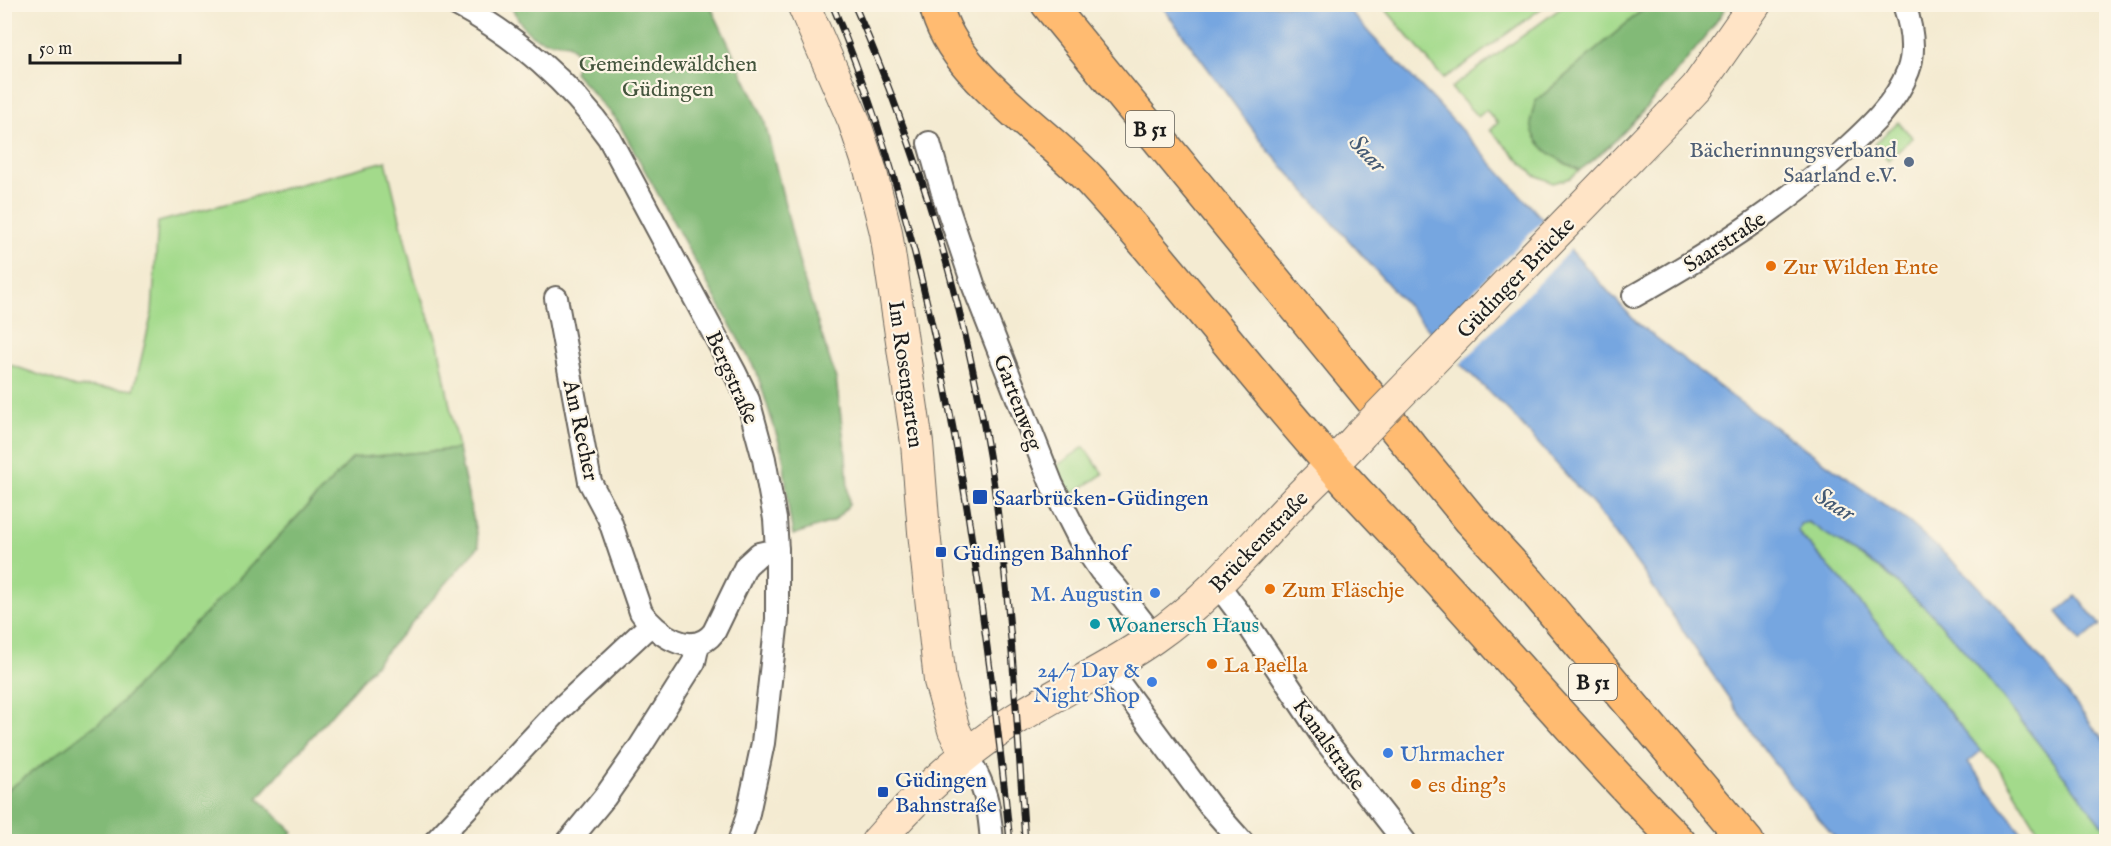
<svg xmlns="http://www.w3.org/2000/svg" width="2111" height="846" viewBox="0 0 2111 846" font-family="'IM FELL English',serif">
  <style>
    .green { fill: #a3da8b; stroke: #607b54; stroke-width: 1.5 }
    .forest { fill: #82ba77; stroke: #4f6b4a; stroke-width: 1.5 }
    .water { fill: #76a6e0; stroke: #49617e; stroke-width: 1.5 }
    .pier { fill: #f4ebd2 }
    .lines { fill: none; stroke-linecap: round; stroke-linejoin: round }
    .river { stroke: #76a6e0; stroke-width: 36 }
    .street-casing { stroke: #68645c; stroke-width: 26 }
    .secondary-casing { stroke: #68645c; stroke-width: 34 }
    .primary-casing { stroke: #68645c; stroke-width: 36 }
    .street { stroke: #fff; stroke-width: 22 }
    .secondary { stroke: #ffe4c6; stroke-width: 32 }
    .primary { stroke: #ffbb71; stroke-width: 33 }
    .rail-casing { stroke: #1c1c1c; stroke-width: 7 }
    .rail { stroke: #fcf5e5; stroke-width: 4.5; stroke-dasharray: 14; stroke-linecap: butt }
    .secondary-bridge-casing { stroke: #68645c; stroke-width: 34; stroke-linecap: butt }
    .secondary-bridge { stroke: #ffe4c6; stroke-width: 32 }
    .service-dot { fill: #5c6f8a; stroke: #fcf5e5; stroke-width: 2 }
    .food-dot { fill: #e8710a; stroke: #fcf5e5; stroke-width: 2 }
    .transit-dot { fill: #1a4fb4; stroke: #fcf5e5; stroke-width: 2 }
    .shop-dot { fill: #3f7fe0; stroke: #fcf5e5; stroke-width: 2 }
    .culture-dot { fill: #0f9aa8; stroke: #fcf5e5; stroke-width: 2 }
    .labels { text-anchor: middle; stroke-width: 4.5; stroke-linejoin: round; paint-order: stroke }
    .shield { fill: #fcf5e5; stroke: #5f5d58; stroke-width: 1.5 }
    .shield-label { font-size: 21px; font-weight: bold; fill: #1c1c1c }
    .park-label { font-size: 22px; fill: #44553d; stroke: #fcf5e5 }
    .service-label { font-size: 22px; fill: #4e5e75; stroke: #fcf5e5; text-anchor: end }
    .street-label { font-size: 22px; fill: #1c1c1c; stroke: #fcf5e5 }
    .food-label { font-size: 22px; fill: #c56008; stroke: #fcf5e5; text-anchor: start }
    .transit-label { font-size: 22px; fill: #164399; stroke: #fcf5e5; text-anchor: start }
    .shop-label { font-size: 22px; fill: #366cbe; stroke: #fcf5e5; text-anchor: end }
    .culture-label { font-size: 22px; fill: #0d838f; stroke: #fcf5e5; text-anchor: start }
    .water-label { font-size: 24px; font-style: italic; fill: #445a74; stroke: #fcf5e5 }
  </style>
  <rect width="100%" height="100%" fill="#fcf5e5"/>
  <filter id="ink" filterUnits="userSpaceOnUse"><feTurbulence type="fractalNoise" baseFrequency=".0167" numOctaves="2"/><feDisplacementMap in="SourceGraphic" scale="12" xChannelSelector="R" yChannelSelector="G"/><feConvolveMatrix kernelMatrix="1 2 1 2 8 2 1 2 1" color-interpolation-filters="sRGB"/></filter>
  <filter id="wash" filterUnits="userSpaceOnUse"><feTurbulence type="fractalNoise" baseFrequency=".008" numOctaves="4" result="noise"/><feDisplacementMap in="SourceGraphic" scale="24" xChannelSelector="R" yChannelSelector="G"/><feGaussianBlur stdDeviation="1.35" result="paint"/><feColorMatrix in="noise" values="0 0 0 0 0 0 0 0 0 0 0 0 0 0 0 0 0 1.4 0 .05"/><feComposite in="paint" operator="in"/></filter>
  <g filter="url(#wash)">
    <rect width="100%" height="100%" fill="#f4ebd2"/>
    <g class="green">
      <polygon points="1382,5 1546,5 1456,71 1443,78"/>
      <polygon points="1565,5 1648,5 1535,102 1564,163 1580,170 1570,178 1553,183 1533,174 1490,130 1498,123 1486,110 1478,117 1451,88"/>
      <polygon points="1898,122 1913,138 1888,160 1874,144"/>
      <polygon points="386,161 414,277 438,343 458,449 353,458 109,715 5,792 5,363 75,387 134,389 152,313 158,222"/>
      <polygon points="1084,447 1103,474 1065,499 1055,467"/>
      <polygon points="1801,522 1808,522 1885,572 1931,613 1976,664 2106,829 2106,841 2045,841 2006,778 1995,763 1981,751 1843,582 1801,535 1798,531"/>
    </g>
    <g class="forest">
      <path d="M510,5h200l54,114 38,155 34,105 10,77 3,49 -15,16 -41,14 -4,-23 -6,-57 -26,-82 -139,-251 -44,-50 6,-15 -11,-13c-39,-4 -40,-6 -59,-39z"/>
      <path d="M1648,5h79c-16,27 -38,52 -59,77 -27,32 -53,63 -88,88 -21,-9 -48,-23 -49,-49 0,-6 3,-13 4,-19z"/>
      <polygon points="458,449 479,546 258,798 293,832 282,842 5,841 5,792 109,715 353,458"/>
    </g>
    <g class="water">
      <polygon points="1161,5 1345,5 1371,35 1435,101 1636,322 1730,395 1910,523 1967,574 2000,609 2050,670 2106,744 2106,829 1976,664 1931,613 1885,572 1808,522 1800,524 1798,531 1800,535 1843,582 1981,751 1968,762 2028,841 1838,841 1793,788 1760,744 1641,569 1596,508 1511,413 1454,358 1268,150"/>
      <polygon points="2076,596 2100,625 2081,641 2057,612"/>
    </g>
    <polygon class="pier" points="1544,219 1571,249 1458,367 1430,336"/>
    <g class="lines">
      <polyline class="river" points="1894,784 1937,842"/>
    </g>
  </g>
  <g filter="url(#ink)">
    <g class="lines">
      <defs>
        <g id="street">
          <path d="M456,4c60,32 114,79 153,134l126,235 13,27 16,59 11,60 2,31v69l-14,124 -16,75 -8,24"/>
          <polyline points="929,143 945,200 974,287 1052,485 1080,540 1101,571 1116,588 1154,637"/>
          <path d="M1634,296c78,-44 146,-87 212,-147 24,-22 50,-46 62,-78 8,-21 3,-46 -4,-67"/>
          <path d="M556,298l34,184 19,36 32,94c15,22 52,48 73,20l32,-66 13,-12 18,-4"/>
          <polyline points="1218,585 1251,629 1325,740 1405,842"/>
          <polyline points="1107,667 1210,806 1242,842"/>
          <path d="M966,754c20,34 23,49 26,88"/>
          <polyline points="435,842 559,710 650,625"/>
          <polyline points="568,842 605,797 640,747 694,662 698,644"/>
        </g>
        <g id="secondary">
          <polyline points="803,4 854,121 870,169 886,232 917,443 924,532 940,681 954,730 966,754"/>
          <polyline points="1669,117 1697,87 1755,4"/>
          <path d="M877,842c41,-48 86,-89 139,-123 45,-29 93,-50 137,-81 56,-39 96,-89 143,-138 21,-22 44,-42 64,-65"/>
        </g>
        <g id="primary">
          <path d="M936,4c12,67 109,127 154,176 84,91 158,191 241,284 37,42 77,82 115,124 77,85 152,172 233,254"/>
          <polyline points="1048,4 1470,519 1529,583 1747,842"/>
        </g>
      </defs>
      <use href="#street" class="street-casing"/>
      <use href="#secondary" class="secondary-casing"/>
      <use href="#primary" class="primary-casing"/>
      <use href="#street" class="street"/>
      <use href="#secondary" class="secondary"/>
      <use href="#primary" class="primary"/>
      <defs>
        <g id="rail">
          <path d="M832,4c69,164 106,329 135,504 17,111 32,222 43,334"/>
          <path d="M854,4c68,154 115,316 140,482 17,118 23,237 31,356"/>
        </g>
      </defs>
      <use href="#rail" class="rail-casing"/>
      <use href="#rail" class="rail"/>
      <defs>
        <polyline id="secondary-bridge" points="1360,435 1669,117"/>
      </defs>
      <use href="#secondary-bridge" class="secondary-bridge-casing"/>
      <use href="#secondary-bridge" class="secondary-bridge"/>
    </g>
  </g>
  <circle class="service-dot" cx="1909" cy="162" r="6"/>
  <g class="food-dot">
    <circle cx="1771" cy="266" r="6"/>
    <circle cx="1270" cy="589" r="6"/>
    <circle cx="1212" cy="664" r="6"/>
    <circle cx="1416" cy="784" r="6"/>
  </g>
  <g class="transit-dot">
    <rect x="972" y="489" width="16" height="16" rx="3"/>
    <rect x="935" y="546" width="12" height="12" rx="3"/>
    <rect x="877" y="786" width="12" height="12" rx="3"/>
  </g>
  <g class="shop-dot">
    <circle cx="1155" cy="593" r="6"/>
    <circle cx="1152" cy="682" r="6"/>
    <circle cx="1388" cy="753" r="6"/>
  </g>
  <circle class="culture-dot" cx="1095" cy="624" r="6"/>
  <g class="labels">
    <g class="shield">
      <rect x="1126" y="111" width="48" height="36" rx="4.5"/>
      <rect x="1569" y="664" width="48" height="36" rx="4.5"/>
    </g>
    <g class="shield-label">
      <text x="1150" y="136">B 51</text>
      <text x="1593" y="689">B 51</text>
    </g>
    <g class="park-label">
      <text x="668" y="71">Gemeindewäldchen<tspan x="668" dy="25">Güdingen</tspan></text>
    </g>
    <g class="service-label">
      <text x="1897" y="157">Bächerinnungsverband<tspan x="1897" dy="25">Saarland e.V.</tspan></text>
    </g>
    <g class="street-label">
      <text transform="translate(1724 241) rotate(-33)" y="8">Saarstraße</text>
      <text transform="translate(1515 277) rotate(-46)" y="8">Güdinger Brücke</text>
      <text transform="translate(907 374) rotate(82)" y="8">Im Rosengarten</text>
      <text transform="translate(733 377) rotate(66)" y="8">Bergstraße</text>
      <text transform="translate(1019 402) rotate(69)" y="8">Gartenweg</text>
      <text transform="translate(582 430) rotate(78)" y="8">Am Recher</text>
      <text transform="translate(1258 541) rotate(-46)" y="8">Brückenstraße</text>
      <text transform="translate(1330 744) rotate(54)" y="8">Kanalstraße</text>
    </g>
    <g class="food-label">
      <text x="1783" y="274">Zur Wilden Ente</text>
      <text x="1282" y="597">Zum Fläschje</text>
      <text x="1224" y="672">La Paella</text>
      <text x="1428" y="792">es ding's</text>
    </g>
    <g class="transit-label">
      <text x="994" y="505">Saarbrücken-Güdingen</text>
      <text x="953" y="560">Güdingen Bahnhof</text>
      <text x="895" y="787">Güdingen<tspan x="895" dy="25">Bahnstraße</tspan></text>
    </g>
    <g class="shop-label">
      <text x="1143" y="601">M. Augustin</text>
      <text x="1140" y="677">24/7 Day &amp;<tspan x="1140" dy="25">Night Shop</tspan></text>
      <text x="1400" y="761" text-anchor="start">Uhrmacher</text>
    </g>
    <g class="culture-label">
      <text x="1107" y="632">Woanersch Haus</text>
    </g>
    <g class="water-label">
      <text transform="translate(1368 153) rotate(47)" y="8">Saar</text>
      <text transform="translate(1835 504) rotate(32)" y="8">Saar</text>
    </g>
  </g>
  <rect width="2111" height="846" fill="none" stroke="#fcf5e5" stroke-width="24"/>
  <path d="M30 54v9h150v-9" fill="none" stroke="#1c1c1c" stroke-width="3"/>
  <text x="39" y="54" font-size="18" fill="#1c1c1c" stroke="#fcf5e5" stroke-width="4.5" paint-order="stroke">50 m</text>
</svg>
